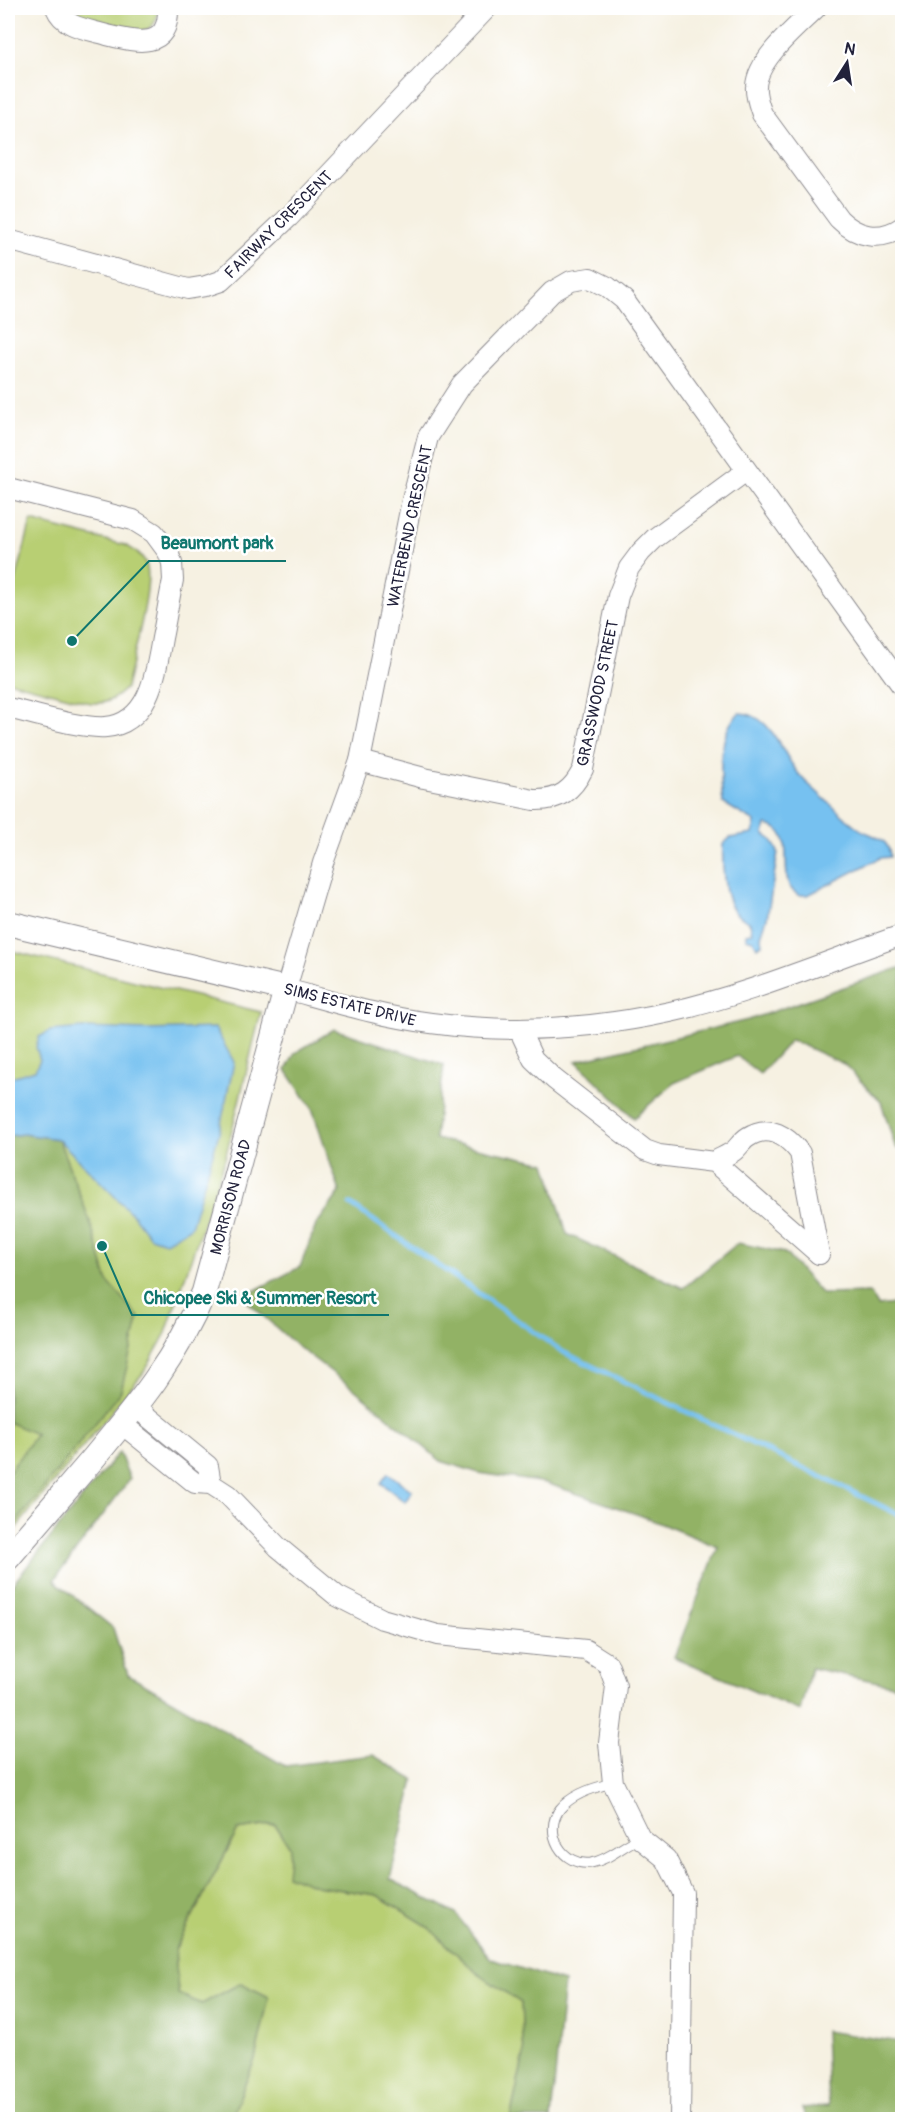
<svg xmlns="http://www.w3.org/2000/svg" width="910" height="2127" viewBox="0 0 910 2127" font-family="Pangolin,sans-serif">
  <style>
    .green { fill: #b8cf73; stroke: #6d7857; stroke-width: 1.5 }
    .forest { fill: #92b265; stroke: #5a6a50; stroke-width: 1.5 }
    .water { fill: #76c1f0; stroke: #4c7296; stroke-width: 1.5 }
    .lines { fill: none; stroke-linecap: round; stroke-linejoin: round }
    .stream { stroke: #76c1f0; stroke-width: 5 }
    .service-casing { stroke: #8c8a8e; stroke-width: 11 }
    .minor-casing { stroke: #8c8a8e; stroke-width: 22 }
    .tertiary-casing { stroke: #8c8a8e; stroke-width: 26 }
    .service { stroke: #fff; stroke-width: 9 }
    .minor { stroke: #fff; stroke-width: 20 }
    .tertiary { stroke: #fff; stroke-width: 24 }
    .labels { text-anchor: middle; stroke-width: 5; stroke-linejoin: round; paint-order: stroke }
    .street-label { font-size: 16px; fill: #22223b; stroke: #fff }
    .leader { fill: none; stroke: #0f766e; stroke-width: 2 }
    .callout-dot { fill: #0f766e; stroke: #fff; stroke-width: 2 }
    .callout-label { font-size: 18px; text-anchor: middle; font-weight: bold; fill: #0f766e; stroke: #fff; stroke-width: 5; stroke-linejoin: round; paint-order: stroke }
  </style>
  <rect width="100%" height="100%" fill="#fff"/>
  <filter id="ink" filterUnits="userSpaceOnUse"><feTurbulence type="fractalNoise" baseFrequency=".0167" numOctaves="2"/><feDisplacementMap in="SourceGraphic" scale="12" xChannelSelector="R" yChannelSelector="G"/><feConvolveMatrix kernelMatrix="1 2 1 2 8 2 1 2 1" color-interpolation-filters="sRGB"/></filter>
  <filter id="wash" filterUnits="userSpaceOnUse"><feTurbulence type="fractalNoise" baseFrequency=".008" numOctaves="4" result="noise"/><feDisplacementMap in="SourceGraphic" scale="24" xChannelSelector="R" yChannelSelector="G"/><feGaussianBlur stdDeviation="1.35" result="paint"/><feColorMatrix in="noise" values="0 0 0 0 0 0 0 0 0 0 0 0 0 0 0 0 0 1.4 0 .05"/><feComposite in="paint" operator="in"/></filter>
  <g filter="url(#wash)">
    <rect width="100%" height="100%" fill="#f6f1e2"/>
    <g class="green">
      <path d="M68,8h90c0,33 -31,22 -52,16 -13,-3 -30,-5 -38,-16z"/>
      <path d="M31,521l94,24c9,5 20,11 22,22 5,24 -15,94 -21,121 -11,11 -19,16 -35,15l-83,-22v-82l3,1z"/>
      <polygon points="8,950 261,1012 225,1159 166,1333 144,1372 8,1538"/>
      <polygon points="275,1824 316,1886 377,1895 426,1925 477,1973 521,2003 524,2055 510,2119 231,2119 255,2059 269,1997 241,1983 202,2004 178,1994 175,1950 238,1830"/>
    </g>
    <g class="forest">
      <polygon points="902,967 902,1153 895,1146 881,1102 844,1064 791,1040 760,1074 737,1056 674,1083 634,1118 576,1061 748,1020"/>
      <polygon points="334,1029 444,1065 435,1139 546,1163 567,1234 683,1288 738,1243 785,1253 822,1294 870,1293 878,1306 902,1303 902,1687 811,1668 800,1711 674,1657 718,1547 642,1516 546,1483 479,1473 441,1461 354,1389 297,1346 242,1297 300,1267 316,1225 340,1192 312,1108 286,1070 295,1053"/>
      <polygon points="23,1134 58,1138 90,1221 108,1282 139,1317 121,1391 8,1533 8,1473 36,1434 8,1422 8,1136"/>
      <polygon points="119,1452 130,1479 54,1580 113,1628 128,1675 285,1766 373,1755 414,1780 390,1879 456,1914 491,1959 564,1982 551,2119 510,2119 524,2055 521,2003 477,1973 426,1925 377,1895 316,1886 287,1875 290,1847 275,1824 238,1830 175,1949 178,1994 202,2004 241,1983 269,1997 255,2059 231,2119 8,2119 8,1590"/>
      <polygon points="902,2021 902,2119 806,2119 802,2108 828,2106 825,2031 900,2042"/>
    </g>
    <g class="water">
      <path d="M739,713c36,0 44,49 67,69 17,15 34,32 52,46 8,6 22,8 28,16 3,4 4,8 4,13l-10,1 -72,37h-10c-3,-3 -8,-6 -9,-10 -8,-20 7,-56 -23,-60l-2,9 8,6 6,12 -11,66 -6,18 1,8 -5,3 -4,-7 -7,-2v-4l6,-1 -2,-10c-5,-4 -13,-7 -16,-12 -11,-15 -12,-49 -11,-67l7,-6 23,-4 2,-12 -32,-19c-3,-28 -6,-70 16,-90z"/>
      <polygon points="83,1028 146,1030 215,1028 234,1062 219,1133 191,1227 166,1242 150,1237 134,1216 58,1139 23,1134 8,1136 8,1078 35,1070 40,1060 36,1047 39,1037 50,1031"/>
      <polygon points="388,1473 412,1491 405,1502 381,1483"/>
    </g>
    <g class="lines">
      <polyline class="stream" points="350,1204 563,1352 902,1516"/>
    </g>
  </g>
  <g filter="url(#ink)">
    <g class="lines">
      <defs>
        <path id="service" d="M613,1783c-18,4 -41,11 -53,26 -18,23 3,58 31,54 18,-3 32,-18 49,-25"/>
        <g id="minor">
          <path d="M56,8c8,20 32,21 51,27 29,7 62,16 61,-27"/>
          <path d="M816,8c-19,19 -58,50 -60,78 -1,10 3,19 6,28l77,105c18,18 41,23 63,8"/>
          <polyline points="8,240 188,289 206,286 221,281 289,217 487,8"/>
          <path d="M8,488l125,32 21,13 14,19 4,11 1,17c-4,19 -7,39 -11,58 -6,34 -12,85 -56,89 -25,2 -72,-13 -98,-19"/>
          <path d="M902,686l-278,-386 -16,-13 -18,-9 -19,3 -19,11 -90,92 -34,53 -16,63 -52,261 -37,102 -37,126c48,13 96,28 145,34 80,11 161,6 239,-11 77,-17 157,-51 232,-77"/>
          <path d="M360,761l64,17 110,22c25,1 39,-10 49,-31l35,-173 11,-28 12,-16 14,-14 91,-67"/>
          <polyline points="519,1029 533,1059 554,1079 645,1150 659,1155 714,1162 819,1254"/>
          <path d="M714,1162c6,-4 15,-7 21,-12 4,-4 8,-10 13,-13 21,-14 40,0 52,16l19,101"/>
          <polyline points="136,1407 208,1466 211,1484"/>
          <polyline points="122,1424 195,1483 211,1484 228,1495 278,1547 337,1596 382,1619 438,1635 586,1650 608,1664 616,1686 609,1743 613,1783 640,1838 666,1859 683,1893 680,2120"/>
        </g>
        <path id="tertiary" d="M8,923l278,66 -82,303c-27,66 -67,114 -112,168 -28,33 -56,65 -84,98"/>
      </defs>
      <use href="#service" class="service-casing"/>
      <use href="#minor" class="minor-casing"/>
      <use href="#tertiary" class="tertiary-casing"/>
      <use href="#service" class="service"/>
      <use href="#minor" class="minor"/>
      <use href="#tertiary" class="tertiary"/>
    </g>
  </g>
  <g class="labels">
    <g class="street-label">
      <text transform="translate(278 224) rotate(-45)" y="6">FAIRWAY CRESCENT</text>
      <text transform="translate(409 526) rotate(-78)" y="6">WATERBEND CRESCENT</text>
      <text transform="translate(597 693) rotate(-78)" y="6">GRASSWOOD STREET</text>
      <text transform="translate(350 1004) rotate(14)" y="6">SIMS ESTATE DRIVE</text>
      <text transform="translate(230 1197) rotate(-75)" y="6">MORRISON ROAD</text>
    </g>
  </g>
  <path class="leader" d="M72 641L149 561H286M102 1246L132 1315H389"/>
  <g class="callout-dot">
    <circle cx="72" cy="641" r="6"/>
    <circle cx="102" cy="1246" r="6"/>
  </g>
  <g class="callout-label">
    <text x="217" y="549">Beaumont park</text>
    <text x="260" y="1304">Chicopee Ski &amp; Summer Resort</text>
  </g>
  <rect width="910" height="2127" fill="none" stroke="#fff" stroke-width="30"/>
  <g transform="translate(847 63) rotate(12)" stroke="#ffffff" stroke-width="4.5" paint-order="stroke">
  <path d="M0-4.5L10 22L0 15L-10 22Z" fill="#22223b"/>
  <text y="-9" font-size="16" font-weight="bold" text-anchor="middle" fill="#22223b">N</text>
  </g>
</svg>
